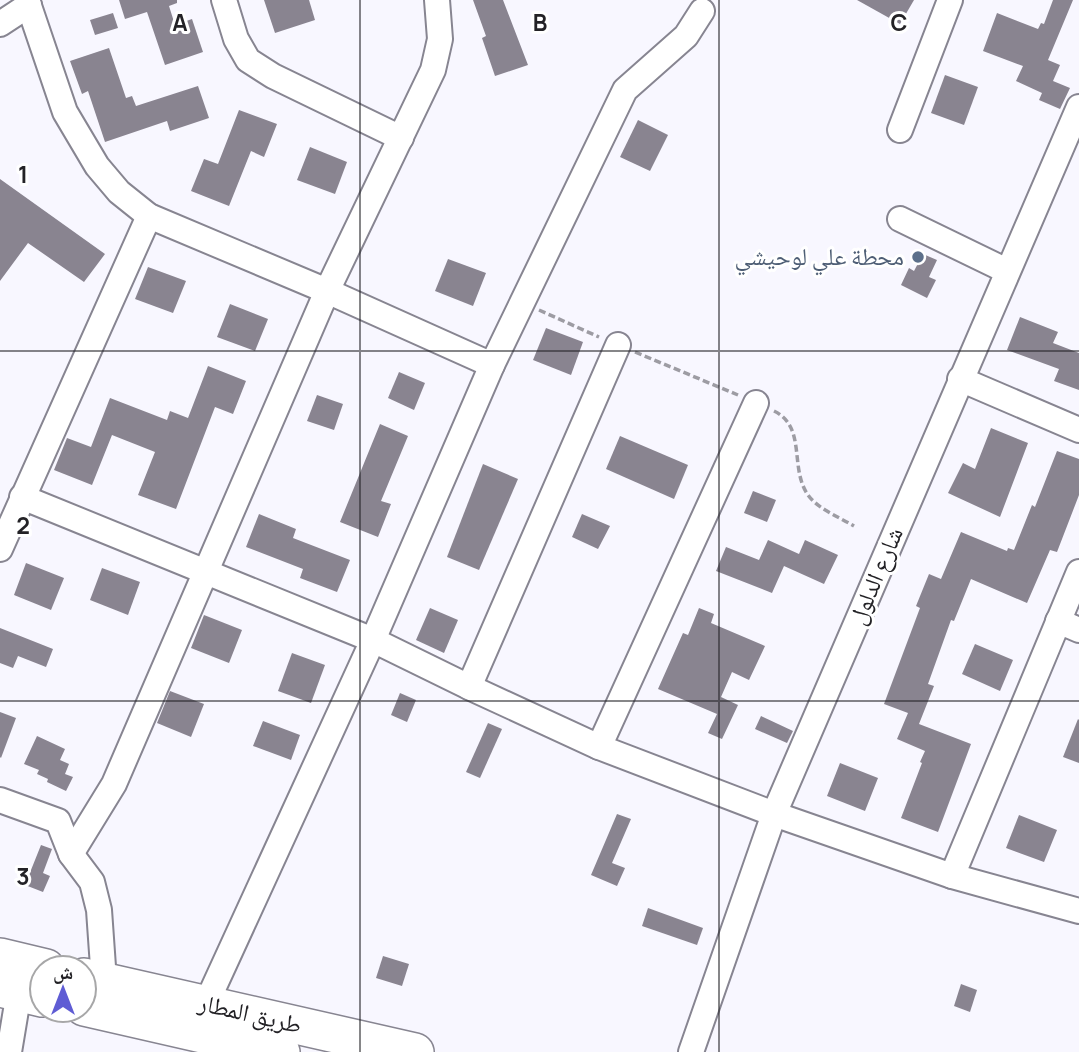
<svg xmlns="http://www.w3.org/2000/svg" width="1079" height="1052" viewBox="0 0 1079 1052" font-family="Manrope,'Noto Naskh Arabic',sans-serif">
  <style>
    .building { fill: #898490 }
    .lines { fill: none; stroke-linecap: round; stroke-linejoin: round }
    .minor-casing { stroke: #878591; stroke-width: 28 }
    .highway-casing { stroke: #878591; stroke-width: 40 }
    .path { stroke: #9d9ca3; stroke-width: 3.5; stroke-dasharray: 7 3.5; stroke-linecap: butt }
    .minor { stroke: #fff; stroke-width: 24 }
    .highway { stroke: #fff; stroke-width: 37 }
    .grid { fill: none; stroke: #232226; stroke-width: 2; stroke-opacity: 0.55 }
    .service-dot { fill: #5c6f8a; stroke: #fff; stroke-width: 2.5 }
    .labels { text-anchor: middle; stroke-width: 6; stroke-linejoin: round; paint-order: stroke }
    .service-label { font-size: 24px; fill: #4e5e75; stroke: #fff; text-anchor: end }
    .street-label { font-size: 24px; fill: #232226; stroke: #fff }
    .grid-label { font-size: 23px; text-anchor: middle; font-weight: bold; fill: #232226; stroke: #fff; stroke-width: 6; stroke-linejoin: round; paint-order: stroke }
  </style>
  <rect width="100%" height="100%" fill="#f8f7ff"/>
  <g class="building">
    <polygon points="119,0 177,0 177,3 169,6 175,25 192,19 203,52 165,65 147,12 125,19"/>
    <polygon points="264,0 309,0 315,20 275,33"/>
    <polygon points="473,0 503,0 528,65 495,76 482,38 486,36"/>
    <polygon points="857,0 914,0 900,24"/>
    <polygon points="1053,0 1073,0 1048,60 1060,65 1053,81 1070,88 1060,109 1039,100 1042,93 1016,81 1023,66 983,51 997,13 1038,29 1041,23 1044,24"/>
    <polygon points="113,13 118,28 95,35 90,20"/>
    <polygon points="109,48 126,98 132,96 136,106 198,86 209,118 170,131 167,121 105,142 88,91 82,94 70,61"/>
    <polygon points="945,75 978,87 964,125 931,113"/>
    <polygon points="239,110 277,124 264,157 251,151 229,206 191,191 204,159 218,164"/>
    <polygon points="638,120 668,135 650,171 620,157"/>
    <polygon points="310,147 347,162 335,194 297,180"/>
    <polygon points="0,179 105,254 84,282 28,243 0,281"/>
    <polygon points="923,254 937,260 929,277 936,280 927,298 901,285 909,268 914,271"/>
    <polygon points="448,259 486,273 473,306 435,291"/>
    <polygon points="148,267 186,281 173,313 135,299"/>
    <polygon points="230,304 268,319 255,351 217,337"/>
    <polygon points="1020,317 1058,332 1053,343 1079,353 1079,390 1054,381 1059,369 1007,350"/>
    <polygon points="546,328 583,342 571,375 533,360"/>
    <polygon points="208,366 246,381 233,414 215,407 176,509 138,495 155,452 112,435 92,485 54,470 67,438 91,447 110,398 167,420 170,411 188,418"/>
    <polygon points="399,372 425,383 414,410 388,398"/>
    <polygon points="317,395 343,404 334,430 307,421"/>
    <polygon points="380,424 408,436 381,501 391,504 378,537 340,522"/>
    <polygon points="991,428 1028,443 1000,517 948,493 963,463 975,469"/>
    <polygon points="620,436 688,465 674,499 606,469"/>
    <polygon points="1057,451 1079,459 1079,495 1057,552 1050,550 1027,603 971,579 954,621 951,620 928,684 934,686 919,724 971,744 938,832 901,818 922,763 920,762 925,751 897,739 908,713 884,704 920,608 916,606 929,574 941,579 961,532 1007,551 1008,548 1014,550 1032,505 1035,507"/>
    <polygon points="483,464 518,479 479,570 447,557"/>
    <polygon points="753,491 776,500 767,522 744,513"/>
    <polygon points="259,514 296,529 293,538 350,560 337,592 300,578 303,569 246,547"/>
    <polygon points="582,514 610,526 598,549 572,537"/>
    <polygon points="768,540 799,554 805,540 838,555 824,584 784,566 772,593 716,571 726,547 759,560"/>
    <polygon points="26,563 64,578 51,610 14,595"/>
    <polygon points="102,568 140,582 128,615 90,600"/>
    <polygon points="430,608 458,620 444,653 416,640"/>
    <polygon points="699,608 714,614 711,623 765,646 749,680 732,672 721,697 738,705 722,739 708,733 717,714 658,689 683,633 688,635"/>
    <polygon points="204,615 242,630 229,663 191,648"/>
    <polygon points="0,628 53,649 46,667 18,656 13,668 0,663"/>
    <polygon points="975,644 1013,660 1000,691 962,674"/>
    <polygon points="292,653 325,665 311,703 278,691"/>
    <polygon points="170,691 204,704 191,737 157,723"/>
    <polygon points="400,693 416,700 407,722 391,715"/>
    <polygon points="0,712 16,718 1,758 0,757"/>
    <polygon points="761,716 793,731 787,743 755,729"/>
    <polygon points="1078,719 1079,720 1079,763 1063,757"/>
    <polygon points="263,721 300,735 291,760 253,746"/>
    <polygon points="488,723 502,729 480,778 466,772"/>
    <polygon points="37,736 65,749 60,760 69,764 65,774 73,777 66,791 47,782 48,779 37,774 39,770 24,764"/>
    <polygon points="840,763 878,778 865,811 827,796"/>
    <polygon points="617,814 631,819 612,863 625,868 617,886 591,875"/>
    <polygon points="1019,815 1057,830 1044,862 1006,848"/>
    <polygon points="41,845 52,849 43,873 50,876 43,892 25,885"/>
    <polygon points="648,908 703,928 697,945 642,926"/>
    <polygon points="383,956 409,964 402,986 376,978"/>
    <polygon points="961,984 977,990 970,1012 954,1006"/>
  </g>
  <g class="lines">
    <defs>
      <g id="minor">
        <polyline points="27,0 65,112 97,166 119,192 149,216 327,291 492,365"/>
        <polyline points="224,0 236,39 248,60 273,76 401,138"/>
        <polyline points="0,24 29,5"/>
        <polyline points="900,130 950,0"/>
        <polyline points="900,219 1007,271"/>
        <polyline points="960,379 1079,430"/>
        <polyline points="22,497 373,640 469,687 599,747 774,814 952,876 1079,911"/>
        <polyline points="0,549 149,216"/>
        <polyline points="1058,621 1079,630"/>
        <polyline points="469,687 618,345"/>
        <polyline points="599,747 756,403"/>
        <polyline points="0,800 58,821 71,854 92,882 99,910 104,981"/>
        <polyline points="71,854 114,784 327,291 433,70 440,39 437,0"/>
        <polyline points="952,876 1079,572"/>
        <polyline points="201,1015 373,640 492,365 625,90 686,36 702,11"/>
        <polyline points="9,1052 19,992"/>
        <polyline points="691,1052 774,814 1079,107"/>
      </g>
      <g id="highway">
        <polyline points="0,957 46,968"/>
        <polyline points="84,977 415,1052"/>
        <polyline points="0,988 42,998"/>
        <polyline points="84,1007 281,1052"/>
      </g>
    </defs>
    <use href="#minor" class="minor-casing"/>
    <use href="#highway" class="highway-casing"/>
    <g class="path">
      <polyline points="539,310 599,337"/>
      <polyline points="635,352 738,395"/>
      <path d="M774,411c33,16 15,57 34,84 10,14 31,22 46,31"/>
    </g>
    <use href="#minor" class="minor"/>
    <use href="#highway" class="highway"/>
  </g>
  <path class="grid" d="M360,0v1052M719,0v1052M0,351h1079M0,701h1079"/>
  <circle class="service-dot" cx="918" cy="257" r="7"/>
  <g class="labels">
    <g class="service-label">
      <text x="904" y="265">محطة علي لوحيشي</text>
    </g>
    <g class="street-label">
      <text transform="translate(876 576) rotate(-67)" y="8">شارع الدلول</text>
      <text transform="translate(250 1014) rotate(13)" y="8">طريق المطار</text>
    </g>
  </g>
  <g class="grid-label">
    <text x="180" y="31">A</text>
    <text x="540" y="31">B</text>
    <text x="899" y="31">C</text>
    <text x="23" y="183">1</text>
    <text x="23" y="534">2</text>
    <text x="23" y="885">3</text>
  </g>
  <g transform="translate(63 989)"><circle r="33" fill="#ffffff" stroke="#a7a7a8" stroke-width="2"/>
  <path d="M0-5L12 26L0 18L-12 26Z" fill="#5f5cd4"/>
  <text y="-10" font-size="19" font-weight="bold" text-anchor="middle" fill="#232226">ش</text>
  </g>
</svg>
